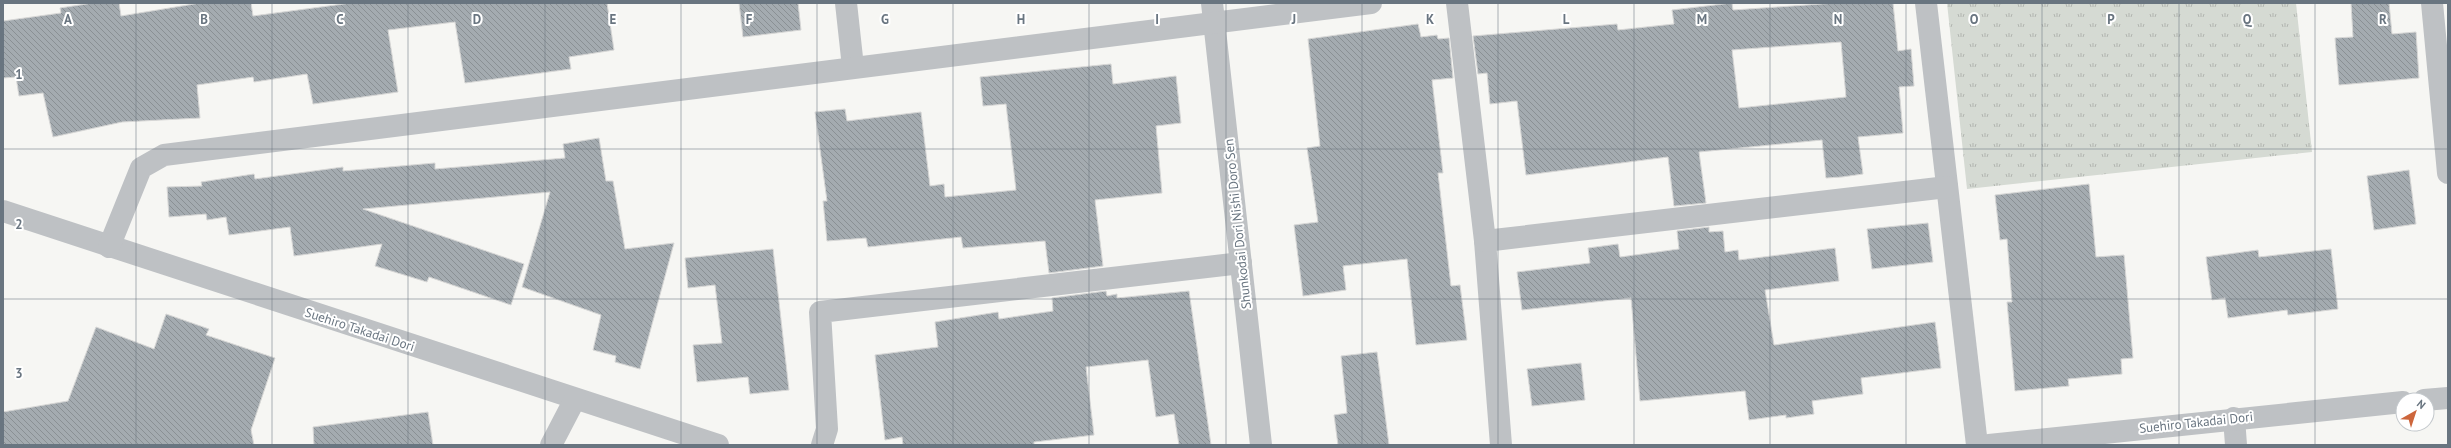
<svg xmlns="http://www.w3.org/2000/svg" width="2451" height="448" viewBox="0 0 2451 448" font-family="'PT Sans',sans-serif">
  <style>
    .park { fill: url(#park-tufts) }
    .building { fill: url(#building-back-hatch); stroke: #d7d7d6; fill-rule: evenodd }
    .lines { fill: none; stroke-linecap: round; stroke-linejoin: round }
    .minor { stroke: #bec1c4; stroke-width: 22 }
    .grid { fill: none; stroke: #697580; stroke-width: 1; stroke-opacity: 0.55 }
    .labels { text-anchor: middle; stroke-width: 4; stroke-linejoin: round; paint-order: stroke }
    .street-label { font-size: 13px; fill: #697580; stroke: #fff }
    .grid-label { font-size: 13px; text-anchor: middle; font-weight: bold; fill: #697580; stroke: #fff; stroke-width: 4; stroke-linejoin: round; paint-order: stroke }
  </style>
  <defs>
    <pattern id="park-tufts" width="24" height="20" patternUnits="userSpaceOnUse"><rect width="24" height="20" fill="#d5dad3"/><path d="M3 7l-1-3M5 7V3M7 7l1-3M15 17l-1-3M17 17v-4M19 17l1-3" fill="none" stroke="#b1b5b0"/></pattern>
    <pattern id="building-back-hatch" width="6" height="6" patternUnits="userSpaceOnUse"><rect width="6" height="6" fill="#a4abb0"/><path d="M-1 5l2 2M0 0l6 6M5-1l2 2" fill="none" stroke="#8a9094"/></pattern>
  </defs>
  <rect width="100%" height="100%" fill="#f6f6f3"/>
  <polygon class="park" points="1947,3 2296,3 2312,152 1967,189"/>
  <g class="building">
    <polygon points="93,3 119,3 121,16 200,3 251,3 253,16 351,3 607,3 614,50 569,57 571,69 465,83 455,22 388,30 398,92 313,104 307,74 254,82 253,77 197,85 200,118 122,122 53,137 43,93 19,96 16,77 3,78 3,21 61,13 60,8"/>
    <polygon points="739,3 798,3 801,30 743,37"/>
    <path d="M1732,3l1,7 103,-7h57l5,48 13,-2 3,37 -15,1 4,46 -45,4 5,37 -21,3 -16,1 -4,-38 -123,12 7,51 -32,3 -6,-49 -142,18 -9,-74 -27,3 -3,-31 -9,1 -5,-38 144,-12 1,6 56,-6 -2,-14zM1841,42l5,55 -107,11 -7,-58z"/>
    <polygon points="2351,3 2389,3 2392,34 2416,32 2419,78 2339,85 2335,38 2353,37"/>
    <polygon points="1418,24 1421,37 1437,35 1438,39 1449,38 1453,78 1432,80 1443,173 1438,173 1451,286 1460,285 1467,340 1416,345 1407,259 1343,266 1346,290 1303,296 1294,225 1318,222 1307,148 1320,146 1308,39"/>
    <polygon points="1111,64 1113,84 1176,76 1181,123 1156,126 1162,193 1095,200 1103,266 1049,273 1045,241 963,248 961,237 868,247 866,238 827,241 823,201 827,201 815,112 845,109 847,121 921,112 930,186 944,184 945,197 1016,190 1006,104 983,106 980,77"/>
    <polygon points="599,138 606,181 613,181 625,249 674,243 640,369 615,362 616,356 593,350 601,315 522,287 550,192 363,209 524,264 511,305 429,277 427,282 375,266 382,244 294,256 290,227 229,235 226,217 207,220 206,214 169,217 167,187 202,186 201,182 254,174 255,179 343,167 343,171 435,163 435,169 565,158 563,144"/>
    <polygon points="2409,170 2416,224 2374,230 2367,176"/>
    <polygon points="2089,184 2096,257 2124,255 2133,358 2121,359 2122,374 2068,379 2069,386 2015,391 2007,302 2012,302 2007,239 2000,240 1995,195"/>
    <polygon points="1928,223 1933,262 1872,269 1867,229"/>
    <polygon points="1709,227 1709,232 1723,231 1725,252 1738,250 1739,260 1835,248 1839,281 1765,290 1774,345 1935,322 1941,368 1861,378 1863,394 1812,401 1814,414 1786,418 1786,415 1749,420 1745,391 1640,401 1631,298 1522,310 1517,272 1590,263 1588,248 1618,244 1620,257 1679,249 1677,231"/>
    <polygon points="773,249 789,390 750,394 748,377 697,382 693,345 722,343 715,285 688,288 685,258"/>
    <polygon points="2331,249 2338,309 2288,315 2287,310 2228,318 2225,298 2212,300 2206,257 2258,250 2259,257"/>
    <polygon points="1106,291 1107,296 1117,294 1117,298 1189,291 1211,445 1179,445 1174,414 1156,417 1148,360 1086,367 1094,435 1034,442 1034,445 903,445 902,437 885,440 875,355 938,347 935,322 998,312 999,319 1053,311 1052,298"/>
    <polygon points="166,314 209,329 206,335 275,358 251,430 254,445 3,445 3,412 68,401 96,327 154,349"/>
    <polygon points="1377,352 1389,445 1338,445 1334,415 1347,413 1341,356"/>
    <polygon points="1581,363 1585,400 1532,406 1527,369"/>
    <polygon points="428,412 433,445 314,445 313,427"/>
  </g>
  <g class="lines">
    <g class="minor">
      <polyline points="846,3 853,67"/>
      <polyline points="1212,3 1261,445"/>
      <polyline points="1457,3 1485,241 1501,445"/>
      <polyline points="1926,3 1977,445"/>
      <polyline points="2432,3 2448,173"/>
      <polyline points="3,211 718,445"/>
      <polyline points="1485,241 1947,187"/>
      <polyline points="109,247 141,168 164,155 1371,3"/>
      <polyline points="2424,400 2448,398"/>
      <polyline points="2234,418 2236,445"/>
      <polyline points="551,445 575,399"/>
      <polyline points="822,445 827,429 820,312 1241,263"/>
      <polyline points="1989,445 2403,402"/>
    </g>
  </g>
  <path class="grid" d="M136,3v442M272,3v442M408,3v442M545,3v442M681,3v442M817,3v442M953,3v442M1089,3v442M1226,3v442M1362,3v442M1498,3v442M1634,3v442M1770,3v442M1906,3v442M2042,3v442M2179,3v442M2315,3v442M3,149h2445M3,299h2445"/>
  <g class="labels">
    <g class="street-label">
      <text transform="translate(1237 224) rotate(-96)" y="5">Shunkodai Dori Nishi Doro Sen</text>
      <text transform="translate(360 329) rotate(18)" y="5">Suehiro Takadai Dori</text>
      <text transform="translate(2196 422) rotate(-6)" y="5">Suehiro Takadai Dori</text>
    </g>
  </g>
  <g class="grid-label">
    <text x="68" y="24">A</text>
    <text x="204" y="24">B</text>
    <text x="340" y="24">C</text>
    <text x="477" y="24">D</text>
    <text x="613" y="24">E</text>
    <text x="749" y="24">F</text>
    <text x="885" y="24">G</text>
    <text x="1021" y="24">H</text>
    <text x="1157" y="24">I</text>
    <text x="1294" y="24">J</text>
    <text x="1430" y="24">K</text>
    <text x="1566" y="24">L</text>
    <text x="1702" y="24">M</text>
    <text x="1838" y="24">N</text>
    <text x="1974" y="24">O</text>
    <text x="2111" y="24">P</text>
    <text x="2247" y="24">Q</text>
    <text x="2383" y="24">R</text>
    <text x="19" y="79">1</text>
    <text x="19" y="229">2</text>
    <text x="19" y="378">3</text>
  </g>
  <rect width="2451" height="448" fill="none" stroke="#697580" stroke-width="8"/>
  <g transform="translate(2415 412) rotate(39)"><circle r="19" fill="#ffffff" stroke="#c3c8cc"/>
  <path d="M0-3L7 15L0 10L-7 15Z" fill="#cd663c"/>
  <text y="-6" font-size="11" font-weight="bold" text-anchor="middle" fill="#697580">N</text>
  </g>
</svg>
